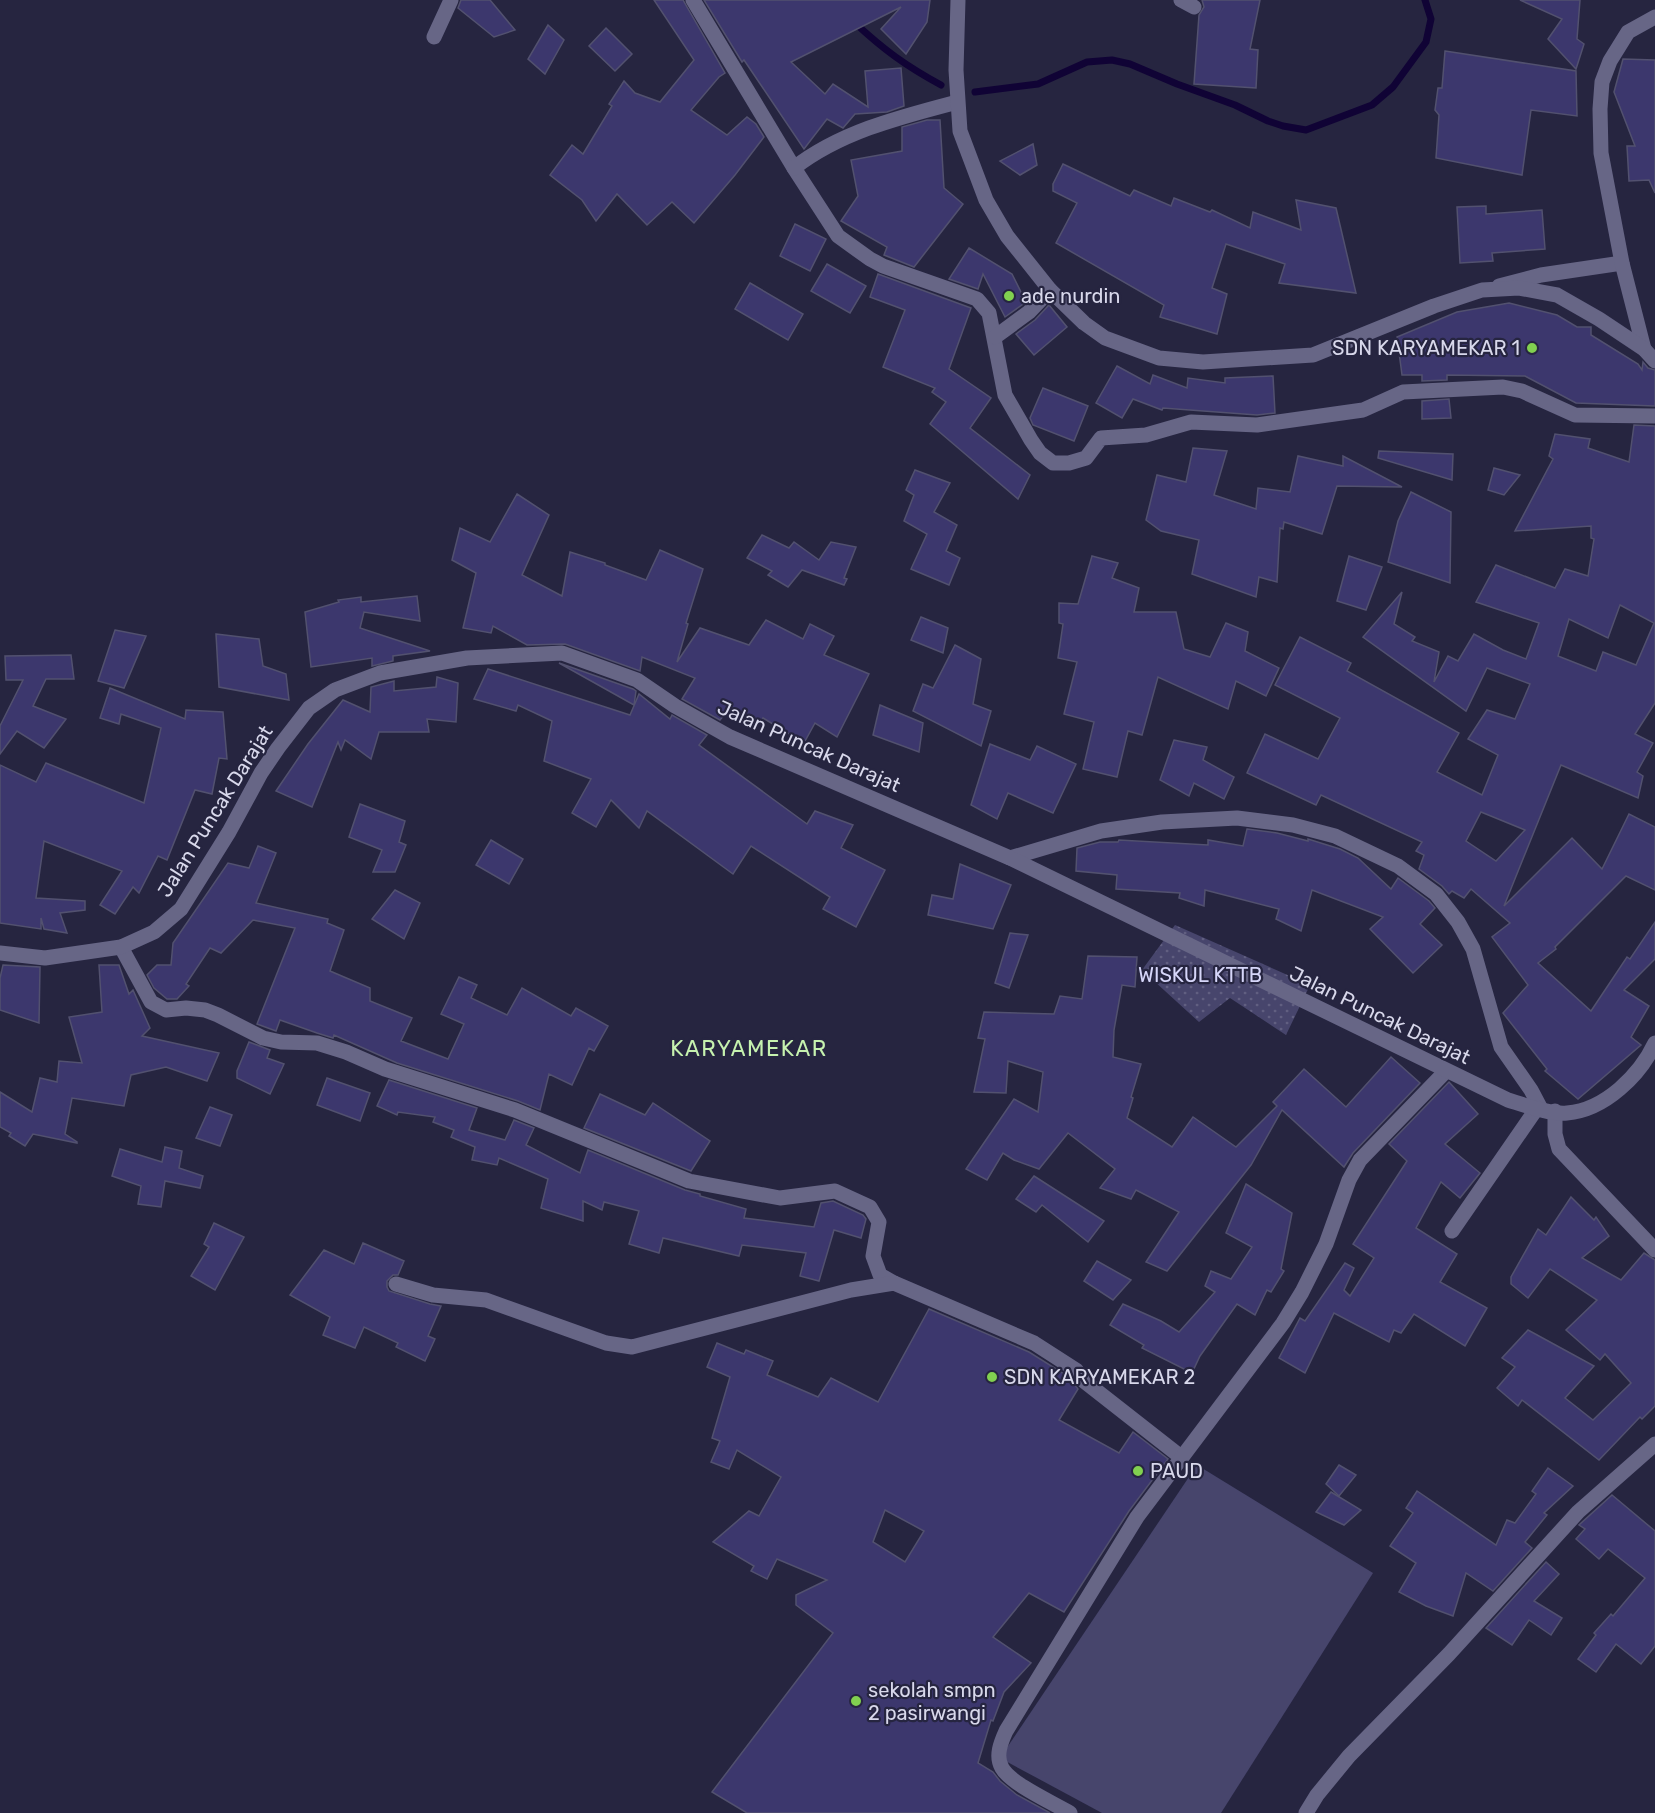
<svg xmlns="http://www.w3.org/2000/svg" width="1655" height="1813" viewBox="0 0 1655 1813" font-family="Rubik,sans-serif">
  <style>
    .park { fill: url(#park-dots) }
    .pitch { fill: #47456c }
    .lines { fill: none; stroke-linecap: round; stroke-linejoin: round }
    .stream { stroke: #100335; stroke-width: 7 }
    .building { fill: #3c376d; stroke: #52516f; stroke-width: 1.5; fill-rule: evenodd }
    .minor { stroke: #676686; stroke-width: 15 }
    .tertiary { stroke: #676686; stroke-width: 15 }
    .poi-dot { fill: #81d050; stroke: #262540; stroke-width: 2 }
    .labels { text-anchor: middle; stroke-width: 4.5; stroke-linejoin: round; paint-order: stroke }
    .poi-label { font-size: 20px; fill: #d8d8eb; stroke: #262540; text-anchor: start }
    .street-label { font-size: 20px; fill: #d8d8eb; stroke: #262540 }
    .park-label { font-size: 20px; fill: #d6d6f9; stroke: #262540 }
    .quarter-label { font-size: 22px; letter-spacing: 1.5px; fill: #c6f2af; stroke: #262540 }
  </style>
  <defs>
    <pattern id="park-dots" width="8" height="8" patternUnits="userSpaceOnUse" patternTransform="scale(1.5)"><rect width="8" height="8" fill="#47456c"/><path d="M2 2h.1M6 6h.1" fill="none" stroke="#615f81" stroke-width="1.8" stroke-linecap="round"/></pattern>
  </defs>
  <rect width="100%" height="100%" fill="#262540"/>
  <polygon class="park" points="1175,925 1310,985 1286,1035 1230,998 1199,1022 1142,970"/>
  <polygon class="pitch" points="1197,1465 1373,1573 1221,1813 1102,1813 1000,1758"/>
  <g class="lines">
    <g class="stream">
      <path d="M855,23c29,27 51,43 86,62"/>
      <polyline points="975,92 1038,84 1087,62 1112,60 1130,64 1177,84 1235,105 1268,121 1283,126 1306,130 1372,105 1393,87 1426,42 1431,19 1425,0"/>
    </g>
  </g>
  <g class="building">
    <polygon points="461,0 490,0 515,30 494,37 458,8"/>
    <polygon points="654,0 683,0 725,73 719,77 691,110 727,135 747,117 756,124 764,137 735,175 694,223 672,202 647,225 617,194 596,221 582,200 550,175 572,145 583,154 612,106 609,104 624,81 635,93 660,102 694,60"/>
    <polygon points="704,0 930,0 927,22 906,54 881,29 901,7 791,62 825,94 833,84 868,107 865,71 901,68 904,106 887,112 855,114 843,128 827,119 804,149 744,60 742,62"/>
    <polygon points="1202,0 1260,0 1250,49 1258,50 1256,88 1194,84 1199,15 1204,7"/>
    <polygon points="1520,0 1580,0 1577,39 1584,44 1576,69 1548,39 1562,19"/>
    <polygon points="548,25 564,40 545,74 528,59"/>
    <polygon points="606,28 632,54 615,71 589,46"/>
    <polygon points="1445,51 1576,71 1577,116 1531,110 1522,175 1436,158 1439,115 1435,110 1438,88 1442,88"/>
    <polygon points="1623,59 1655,60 1655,193 1649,180 1629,181 1627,146 1635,146 1614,92"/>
    <polygon points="927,120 940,120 944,188 963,204 914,267 884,255 887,247 841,221 858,196 851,160 902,151 902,127"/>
    <polygon points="1033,144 1037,165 1020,175 1000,161"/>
    <polygon points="1063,164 1130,196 1134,190 1171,206 1174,198 1210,212 1212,210 1250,228 1253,212 1301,230 1296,200 1336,208 1356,293 1279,283 1285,264 1226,244 1212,288 1227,294 1217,334 1160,317 1164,305 1056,243 1077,203 1053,191 1053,184"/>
    <polygon points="1486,206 1486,214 1542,210 1545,249 1492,253 1493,261 1460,263 1457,207"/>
    <polygon points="795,224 826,239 810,271 780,256"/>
    <polygon points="969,248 1012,274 1026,302 1005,317 983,274 978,289 949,279"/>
    <polygon points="827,264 866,286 850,313 811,291"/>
    <polygon points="878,274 971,308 949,369 991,398 970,428 1030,475 1018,499 930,424 946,402 932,392 935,388 883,367 905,310 870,297"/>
    <polygon points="750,283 803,314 788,340 735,309"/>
    <polygon points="1509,303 1557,315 1577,327 1591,327 1591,335 1638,364 1642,370 1643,362 1648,368 1655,370 1655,406 1576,403 1525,376 1447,375 1447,380 1422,381 1422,375 1402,375 1397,337 1457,312"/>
    <polygon points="1049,305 1067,327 1034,355 1016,334 1035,320"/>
    <polygon points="1117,366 1150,384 1153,375 1187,388 1188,378 1225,383 1225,378 1273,376 1275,413 1257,415 1163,408 1162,410 1133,399 1122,418 1096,403"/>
    <polygon points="1043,388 1088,406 1074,441 1033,425 1030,418"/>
    <polygon points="1449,399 1451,418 1422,419 1422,401"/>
    <path d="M1634,425l21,1v277l-20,31 18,9 -16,29 6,4 -5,22 -77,-33 -57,141 68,-68 30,31 27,-55 26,13v63l-29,-14 -71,71 1,2 -18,14 53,48 36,-54 3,2 25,-37v37l-31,31 25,16 -18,31 10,8 -63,54 -33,-28 2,-2 -44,-56 25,-28 -36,-48 18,-14 -39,-34 -7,9 -12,-7 -3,3 -7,-8 -23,-17 5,-14 -8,-4 6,-9 -101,-47 -5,10 -69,-32 18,-39 53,25 22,-41 -65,-33 25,-48 51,26 -4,8 112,62 -22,39 45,23 16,-40 -30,-16 19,-29 28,9 15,-35 -43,-16 -21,43 -103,-74 39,-45 -8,32 21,13 -3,4 27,11 -5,30 14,-26 10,5 16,-27 29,16 23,9 13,-36 -63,-21 20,-37 59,23 10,-19 23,7 6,-37 -3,-1v-12l-76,5 38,-72 -4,-3 6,-22 35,5 -2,9 41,14zM1620,605l34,18 -18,42 -33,-13 -7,19 -38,-15 11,-37 39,19zM1481,812l44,18 -29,31 -30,-20z"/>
    <polygon points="1193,448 1227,451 1214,495 1256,509 1258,488 1290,492 1298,456 1343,466 1343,456 1402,487 1337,486 1322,534 1284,522 1283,529 1280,528 1277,582 1259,577 1256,597 1192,574 1199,540 1161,531 1146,520 1157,475 1186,482"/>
    <polygon points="1379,451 1453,454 1452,480 1378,458"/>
    <polygon points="1494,468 1520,475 1504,495 1488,490"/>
    <polygon points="915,470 950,483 934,512 957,525 946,551 960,558 949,585 911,569 927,534 904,521 914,495 906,490"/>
    <polygon points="1411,492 1451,512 1450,583 1388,562 1398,521"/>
    <polygon points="517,494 549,515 522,575 562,596 570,552 605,563 605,565 646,580 660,550 703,569 686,623 688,624 677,662 700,628 749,645 766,620 803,639 810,624 834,636 824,655 869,674 837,737 815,723 804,743 763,718 761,724 728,710 720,720 682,699 695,678 642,657 640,671 565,644 527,645 493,626 491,633 463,628 476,573 452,560 460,528 490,542"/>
    <polygon points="762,535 789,548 794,542 819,560 831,542 856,547 844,578 847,579 844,585 802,570 788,587 768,575 772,571 747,558"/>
    <polygon points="1092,556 1118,563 1112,578 1139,588 1134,612 1176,612 1184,649 1210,657 1226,623 1248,632 1245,651 1279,668 1266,696 1236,681 1228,709 1158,677 1142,735 1128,731 1117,777 1083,769 1094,722 1064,714 1077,662 1058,658 1063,624 1059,623 1059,603 1078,604"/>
    <polygon points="1349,556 1382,567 1366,610 1337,601"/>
    <polygon points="417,596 420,621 364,612 360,628 430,651 393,656 393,661 372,666 372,658 311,667 305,612 339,602 338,600 361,597 361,602"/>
    <polygon points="921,617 948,628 943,653 911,640"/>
    <polygon points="115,630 146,636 124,688 98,681"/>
    <polygon points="216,634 259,639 263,666 286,674 289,700 219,687"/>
    <polygon points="955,645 981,659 973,704 991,711 981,746 913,711 923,684 933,688"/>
    <polygon points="71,655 74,679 46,679 33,706 66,719 44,748 17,731 0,754 0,726 23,680 6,680 5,656"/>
    <polygon points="559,663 633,689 636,691 634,705"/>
    <polygon points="488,669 630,715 639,694 670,719 672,715 707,735 699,745 807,824 815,811 853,825 841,848 885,870 856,927 823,909 830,897 751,846 733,874 647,811 639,828 611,800 596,827 572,813 591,779 544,761 552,721 518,705 516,711 474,699"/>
    <polygon points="437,677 458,683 456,722 427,719 429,732 379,732 371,759 345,740 341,750 338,742 312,807 276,791 308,744 343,700 370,712 371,687 394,681 394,691 436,687"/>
    <polygon points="110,688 185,719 186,710 223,712 227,759 219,758 212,794 195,790 167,860 158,856 139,893 133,887 115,914 100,905 122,871 44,841 36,898 85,901 85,910 60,913 67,933 44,929 41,918 41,929 0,923 0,765 36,782 46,763 144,803 161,728 121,714 119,724 100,718"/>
    <polygon points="880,705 923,723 919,752 873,735"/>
    <polygon points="1174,740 1207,747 1203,760 1234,777 1224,799 1194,783 1189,796 1160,780"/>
    <polygon points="990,744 1030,760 1037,746 1076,764 1053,813 1008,793 997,819 971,805"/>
    <polygon points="360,804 405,821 399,842 406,845 395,872 373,872 382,850 349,837"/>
    <polygon points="1247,829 1277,833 1308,841 1308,839 1340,849 1358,858 1391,889 1398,878 1429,901 1435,908 1420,924 1442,945 1413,973 1370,929 1383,917 1312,890 1301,931 1276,919 1279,909 1205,890 1204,906 1179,898 1180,893 1116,889 1117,875 1076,871 1077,848 1100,842 1118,842 1119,840 1208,845 1208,840 1243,846"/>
    <polygon points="491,840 523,859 509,884 476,865"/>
    <polygon points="258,846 276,853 256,903 328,919 327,923 344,930 330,971 370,988 370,1001 412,1018 401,1041 448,1059 464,1024 441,1014 459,977 477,985 471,998 507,1015 522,988 571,1016 576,1008 608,1026 594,1051 589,1048 572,1085 549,1074 540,1110 518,1101 397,1063 334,1035 333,1038 317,1033 280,1020 276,1031 257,1024 295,928 253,920 221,953 210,948 186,984 189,986 177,999 167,999 154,988 147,975 157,965 171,965 173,943 228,863 249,868"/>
    <polygon points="960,864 1011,885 993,929 928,915 932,895 953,899"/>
    <polygon points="395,890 420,903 404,939 372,919"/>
    <polygon points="1010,933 1028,935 1009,988 995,983"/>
    <polygon points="1088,956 1137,957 1135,987 1122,985 1114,1030 1113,1057 1141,1064 1131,1097 1133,1098 1127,1118 1172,1147 1193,1117 1236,1147 1277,1106 1273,1102 1304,1069 1346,1107 1391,1057 1420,1083 1353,1153 1344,1167 1282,1110 1251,1165 1167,1271 1146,1262 1179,1212 1136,1190 1131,1199 1100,1188 1115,1169 1068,1133 1039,1169 1014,1160 1003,1153 987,1180 966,1169 1014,1099 1038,1112 1043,1072 1008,1061 1006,1093 974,1092 985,1039 978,1038 984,1012 1054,1014 1060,996 1082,999"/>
    <polygon points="3,965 40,967 39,1023 0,1010 0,978"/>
    <polygon points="99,965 119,965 129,994 133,990 150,1028 142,1036 219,1053 207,1081 166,1067 131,1075 124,1106 72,1098 65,1134 77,1142 77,1143 33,1134 25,1146 9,1136 11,1133 0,1127 0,1092 32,1112 40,1078 57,1082 59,1061 82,1063 69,1017 102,1012"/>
    <polygon points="249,1042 270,1050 267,1058 284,1064 270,1094 237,1078 237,1071"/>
    <polygon points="327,1078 370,1093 360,1121 317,1105"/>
    <polygon points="389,1080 477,1108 469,1130 505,1140 514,1120 534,1128 526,1145 580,1173 588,1150 685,1190 700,1194 700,1196 746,1209 744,1218 814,1227 821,1203 833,1201 863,1215 866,1219 861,1238 834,1230 819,1281 800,1276 806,1253 742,1245 739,1256 663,1238 659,1253 629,1244 639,1211 604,1202 602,1210 583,1201 583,1221 541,1208 548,1179 499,1158 497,1165 472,1160 475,1147 451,1137 454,1130 433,1122 435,1117 398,1112 397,1115 377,1106"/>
    <polygon points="1449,1082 1478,1114 1445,1144 1480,1173 1460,1198 1441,1182 1416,1228 1457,1254 1440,1282 1487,1308 1465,1346 1414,1314 1401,1333 1394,1330 1389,1342 1334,1313 1305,1373 1279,1358 1300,1318 1305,1321 1345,1263 1354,1268 1344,1290 1350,1296 1374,1258 1353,1244 1407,1161 1389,1144"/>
    <polygon points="600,1094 645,1115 653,1103 710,1141 691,1171 584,1128"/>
    <polygon points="210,1107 232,1115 220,1146 196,1138"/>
    <polygon points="165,1147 182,1151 179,1168 203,1176 200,1188 165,1181 161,1207 138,1204 141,1186 112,1176 120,1149 162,1162"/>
    <polygon points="1034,1176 1104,1221 1088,1242 1042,1205 1036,1212 1016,1199"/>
    <polygon points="1246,1184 1292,1213 1281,1269 1284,1271 1271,1292 1267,1290 1255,1315 1237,1304 1200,1356 1192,1373 1142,1348 1144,1345 1110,1325 1123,1304 1161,1321 1179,1332 1215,1292 1205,1286 1211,1271 1231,1279 1252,1247 1226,1233"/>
    <polygon points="1571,1197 1594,1220 1596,1217 1609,1236 1582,1258 1621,1280 1644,1253 1655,1260 1655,1406 1642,1419 1640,1417 1599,1460 1522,1400 1518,1406 1497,1388 1515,1367 1502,1358 1528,1330 1594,1366 1565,1398 1593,1420 1631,1383 1605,1354 1600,1360 1566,1330 1597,1300 1550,1269 1528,1298 1511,1284 1511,1277 1538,1229 1546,1235"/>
    <polygon points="214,1223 244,1237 215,1290 191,1276 209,1247 204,1244"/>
    <polygon points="363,1243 404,1261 398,1275 393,1275 387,1281 387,1287 389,1291 430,1304 441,1306 428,1336 435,1339 425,1361 396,1347 398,1343 364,1327 355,1348 323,1335 330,1317 290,1295 324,1250 354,1264"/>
    <polygon points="1097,1261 1131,1280 1113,1300 1084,1281"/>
    <path d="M929,1309l100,43 40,25 9,12 -19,31 60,33 14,-21 35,27 -39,52 -65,101 -35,-19 -36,44 38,26 -27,29 -11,29 -2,-1 -13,43 15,9 7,9 17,14 33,18h-303l-35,-21 121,-159 -37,-28v-10l31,-15 -50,-21 -10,20 -16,-8 3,-5 -41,-24 36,-31 10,5 22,-39 -44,-27 -8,19 -18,-7 9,-21 -8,-3 18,-61 -23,-10 10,-24 27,11 2,-4 27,11 -6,14 51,22 13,-19 47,24zM885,1510l39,21 -19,31 -32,-20z"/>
    <polygon points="1339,1465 1356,1475 1339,1496 1326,1484"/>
    <polygon points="1548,1468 1573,1486 1544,1513 1547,1515 1525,1542 1532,1548 1493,1591 1466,1573 1453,1616 1426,1606 1399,1592 1416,1563 1390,1546 1413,1513 1406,1508 1417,1491 1496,1545 1507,1520 1515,1523 1536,1494 1532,1491"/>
    <polygon points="1331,1492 1361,1510 1344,1525 1316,1512"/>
    <polygon points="1612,1495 1655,1531 1655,1646 1641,1664 1616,1644 1596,1672 1578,1659 1596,1635 1594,1633 1611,1614 1613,1616 1645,1578 1608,1549 1599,1559 1576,1539 1585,1529 1579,1525"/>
    <polygon points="1546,1562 1559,1574 1534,1601 1562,1618 1551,1635 1529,1620 1512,1645 1486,1628"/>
  </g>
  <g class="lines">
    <g class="minor">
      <polyline points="693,0 794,168 838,236 870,259 883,266 977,299 989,313 1005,395 1031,440 1040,453 1053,463 1069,463 1086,458 1101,438 1146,435 1191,422 1257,425 1363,410 1403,392 1503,387 1522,391 1575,415 1655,416"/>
      <polyline points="1181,0 1194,7"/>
      <polyline points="434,37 451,0"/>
      <path d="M794,168c46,-36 106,-51 163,-66"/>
      <polyline points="1499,286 1541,275 1622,263"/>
      <polyline points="995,337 1029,312 1050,290"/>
      <polyline points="1644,349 1622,263 1601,153 1600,109 1602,82 1610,61 1628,32 1655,17"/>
      <polyline points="1010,858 1101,831 1162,822 1237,818 1293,825 1335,836 1398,866 1436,894 1458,922 1473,949 1501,1047 1531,1090 1541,1109"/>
      <polyline points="121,947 151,1002 166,1010 186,1008 205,1010 218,1015 263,1038 281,1042 317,1043 346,1052 385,1069 515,1110 689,1181 780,1198 835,1191 870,1207 879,1222 873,1256 880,1275 894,1283"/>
      <polyline points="1555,1111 1555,1134 1559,1149 1655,1250"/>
      <polyline points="1452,1231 1537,1108"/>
      <polyline points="396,1284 433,1295 486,1300 606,1343 632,1347 851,1290 894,1283 1034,1343 1076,1370 1084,1381 1181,1457"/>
      <path d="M1070,1813c-17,-10 -59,-29 -68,-45 -7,-12 -1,-26 4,-37l131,-214 146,-194 19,-31 24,-48 23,-64 11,-20 86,-89"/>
      <polyline points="1306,1813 1317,1795 1349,1756 1449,1654 1578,1512 1655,1444"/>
    </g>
    <g class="tertiary">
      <polyline points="958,0 956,70 960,131 986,200 1007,236 1050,290 1084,323 1105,338 1159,358 1203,362 1313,355 1434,306 1482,290 1519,288 1557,295 1599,319 1644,349 1655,361"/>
      <path d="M0,953l45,5 76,-11 33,-15 27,-23 48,-77 32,-59 17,-25 31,-40 26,-18 45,-17 87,-15 95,-5 75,27 38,26 55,31 280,121 498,242c16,5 43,15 59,13 38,-3 73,-38 88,-70"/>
    </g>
  </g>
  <g class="poi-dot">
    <circle cx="1009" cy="296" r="6"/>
    <circle cx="1532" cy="348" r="6"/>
    <circle cx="992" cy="1377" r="6"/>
    <circle cx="1138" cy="1471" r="6"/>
    <circle cx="856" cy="1701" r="6"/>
  </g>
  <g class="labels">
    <g class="poi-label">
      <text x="1021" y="303">ade nurdin</text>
      <text x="1520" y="355" text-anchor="end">SDN KARYAMEKAR 1</text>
      <text x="1004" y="1384">SDN KARYAMEKAR 2</text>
      <text x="1150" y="1478">PAUD</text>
      <text x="868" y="1697">sekolah smpn<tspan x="868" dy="23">2 pasirwangi</tspan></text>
    </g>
    <g class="street-label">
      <text transform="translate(809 746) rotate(24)" y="7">Jalan Puncak Darajat</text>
      <text transform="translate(215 811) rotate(-58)" y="7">Jalan Puncak Darajat</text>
      <text transform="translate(1380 1015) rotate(26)" y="7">Jalan Puncak Darajat</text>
    </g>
    <g class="park-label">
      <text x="1200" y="982">WISKUL KTTB</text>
    </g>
    <g class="quarter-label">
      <text x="749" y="1056">KARYAMEKAR</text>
    </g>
  </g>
</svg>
